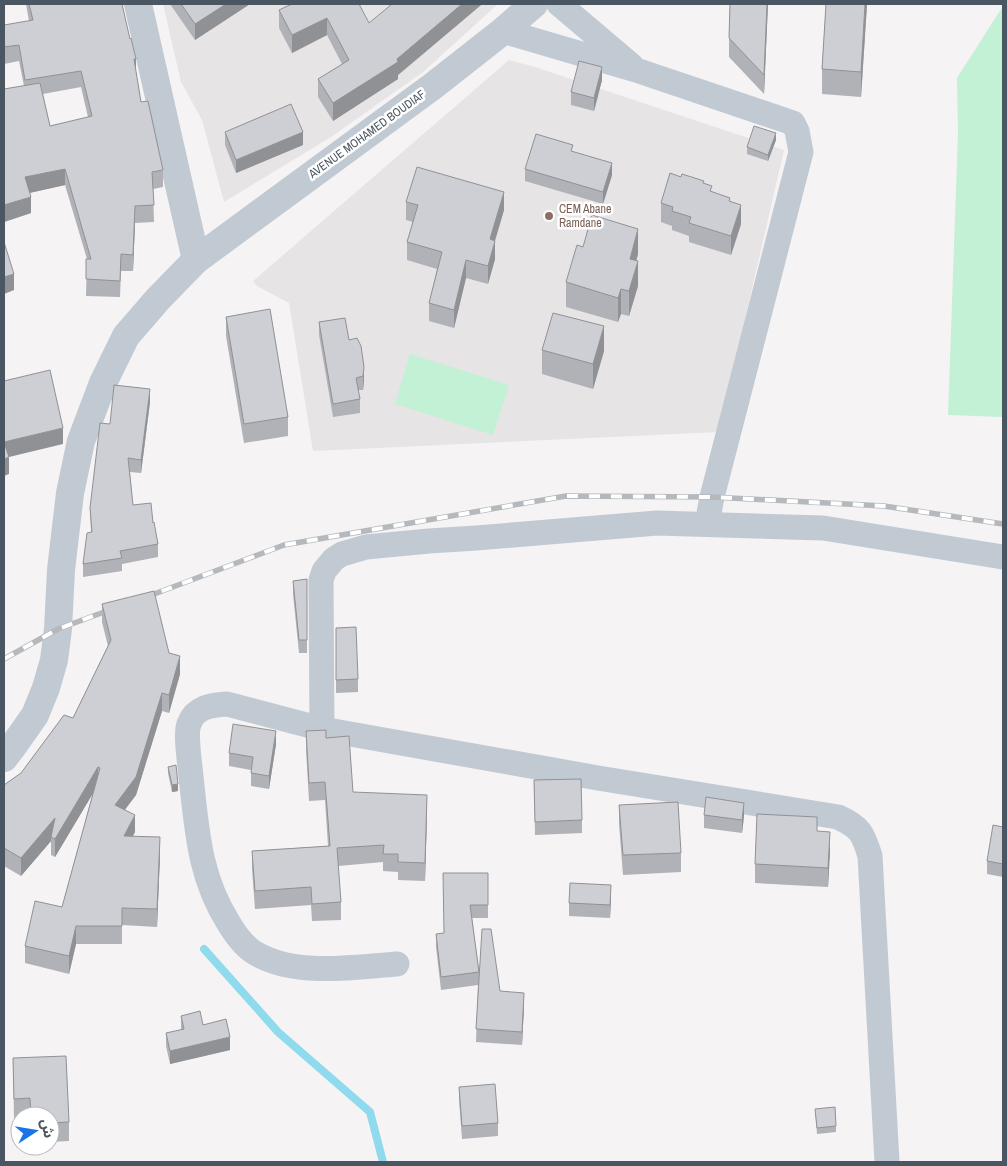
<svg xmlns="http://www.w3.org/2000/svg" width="1007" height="1166" viewBox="0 0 1007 1166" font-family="'Archivo Narrow','Noto Sans Arabic',sans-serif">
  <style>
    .education { fill: #e6e4e5 }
    .green { fill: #c3f1d5 }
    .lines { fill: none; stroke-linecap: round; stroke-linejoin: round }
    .stream { stroke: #90daee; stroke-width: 8 }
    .minor { stroke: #c1cad2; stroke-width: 25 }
    .tertiary { stroke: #c1cad2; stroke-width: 28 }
    .rail-casing { stroke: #b5b8bd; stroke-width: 5.5 }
    .rail { stroke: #fff; stroke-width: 4; stroke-dasharray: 11; stroke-linecap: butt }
    .wall { fill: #b0b2b7; fill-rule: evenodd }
    .shaded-wall { fill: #909195 }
    .building { fill: #cdcfd5; stroke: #909195 }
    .education-dot { fill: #8d6e63; stroke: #fff; stroke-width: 2 }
    .labels { text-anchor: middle; stroke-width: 5; stroke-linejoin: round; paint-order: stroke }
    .street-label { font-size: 12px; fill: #4a5661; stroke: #fff }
    .education-label { font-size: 12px; fill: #785e54; stroke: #fff; text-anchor: start }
  </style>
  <rect width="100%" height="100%" fill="#f5f3f3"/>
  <g class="education">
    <polygon points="163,4 498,4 423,72 331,137 224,202 202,120 181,82"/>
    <polygon points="509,60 535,67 784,150 719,432 313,451 289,303 257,286 253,281"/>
  </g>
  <g class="green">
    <polygon points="1003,6 1003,417 948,415 958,133 957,78"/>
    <polygon points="410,354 509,385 493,435 395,404"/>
  </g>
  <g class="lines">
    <polyline class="stream" points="204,949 278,1032 370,1112 383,1162"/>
    <g class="minor">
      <polyline points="559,4 631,65"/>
      <polyline points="503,31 636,70 793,123 797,131 801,152 712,497 707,524"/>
      <polyline points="322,729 321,580 324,571 334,559 342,554 366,547 429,541 476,538 657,523 823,528 1003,557"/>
      <path d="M397,964c-44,3 -101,13 -142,-11 -12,-7 -20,-19 -27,-31 -29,-46 -31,-93 -37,-145 -1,-13 -6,-43 -2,-53 6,-17 22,-19 38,-20l95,25 276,49 240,39c22,10 25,16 32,39l17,306"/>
    </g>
    <g class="tertiary">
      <polyline points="138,4 196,260"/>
      <polyline points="4,758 14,745 35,715 46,688 54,660 58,629 61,570 70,493 81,441 103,383 126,336 158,299 196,260 433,86 503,31 534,4"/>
    </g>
    <defs>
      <g id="rail">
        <polyline points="141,599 284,545 566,496 712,497 884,506 1003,524"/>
        <polyline points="4,659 58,629 115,608"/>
      </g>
    </defs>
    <use href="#rail" class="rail-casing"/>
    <use href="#rail" class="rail"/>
  </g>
  <g class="wall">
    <path d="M26,4h96l8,35 1,-1 5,21v15l5,28 7,-1 15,69v17l-10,2 1,33 -19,1 -2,48h-12l-1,26 -34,-1 1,-37 -22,-74 -36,8 2,4v16l-27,9v-133l20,-3 -5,-25 -15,3v-39l25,-4zM81,87l7,30 -38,9 -7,-32z"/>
    <polygon points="170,4 250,4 195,40"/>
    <polygon points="481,4 481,5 398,75 398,79 333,121 318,97 318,79 342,64 327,35 292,53 279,28 279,10 369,23"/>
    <polygon points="730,4 768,4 764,94 729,57 729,38"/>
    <polygon points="826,4 867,4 861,97 822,94 822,69"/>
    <polygon points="602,80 594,111 571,105 571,92"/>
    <polygon points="225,132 303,145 236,173 225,145"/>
    <polygon points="776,140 768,161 747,154 747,147"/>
    <polygon points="573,152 612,175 603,204 525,181 525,169"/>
    <polygon points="681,177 704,184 712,192 730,201 741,224 731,255 689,242 689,236 672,230 672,226 661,222 661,203"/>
    <polygon points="406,202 504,210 495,241 495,259 488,284 466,278 454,328 429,321 429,303 437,269 407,260 407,242 413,222 406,220"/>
    <polygon points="583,247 638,254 636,261 638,286 629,316 621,314 618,322 566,307 566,282"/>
    <polygon points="226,317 288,417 288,436 244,443 226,336"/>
    <polygon points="319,322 349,340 364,380 363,390 358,390 360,399 360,413 333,417 319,335"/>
    <polygon points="542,350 604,351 593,389 542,374"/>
    <polygon points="150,402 141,473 130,472 133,505 153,523 158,544 158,557 122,564 122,571 83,577 83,564 91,532 90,508 110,424"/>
    <polygon points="307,579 307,653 299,653 293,594 293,581"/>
    <polygon points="102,604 169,653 180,674 169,713 162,711 136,795 125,810 135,832 132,837 160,855 157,927 122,925 122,944 76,944 69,974 25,963 25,946 62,907 93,793 55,857 51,855 51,841 21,876 4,866 4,785 21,773 73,718 108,646 102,622"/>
    <polygon points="336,628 358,679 358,692 336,693"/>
    <polygon points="306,731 326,738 353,792 427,812 425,881 398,880 398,872 383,871 383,862 338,866 341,902 341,920 312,921 311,905 255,909 252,869 252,851 328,846 325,800 309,801 306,749"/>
    <polygon points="276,744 269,789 251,786 251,770 229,766 229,753"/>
    <polygon points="168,767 178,791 172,792 168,773"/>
    <polygon points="534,780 582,820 582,833 535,835"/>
    <polygon points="619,805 681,853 681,872 623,875 619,824"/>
    <polygon points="704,815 744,816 742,833 704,828"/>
    <polygon points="1003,827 1003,877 987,874 987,861"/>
    <polygon points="817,831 830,851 828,887 755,883 755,864"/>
    <polygon points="488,873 488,918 472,918 479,972 500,991 524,1006 522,1045 476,1042 478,985 441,990 436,947 436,934 444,933"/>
    <polygon points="611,898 610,918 569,916 569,903"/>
    <polygon points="181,1016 203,1025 230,1050 170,1064 166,1046 166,1033 181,1030"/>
    <polygon points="13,1058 69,1122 69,1141 50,1142 50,1116 20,1116 20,1118 14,1118"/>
    <polygon points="459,1087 498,1123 498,1136 462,1139 459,1100"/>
    <polygon points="815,1109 836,1126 836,1132 817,1134"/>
  </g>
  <g class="shaded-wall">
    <polygon points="226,4 250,4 195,40 195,24"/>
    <polygon points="462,4 481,4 481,5 398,75 398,79 333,121 333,103 397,59"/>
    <polygon points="767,4 768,4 764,94 764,75"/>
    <polygon points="865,4 867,4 861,97 861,72"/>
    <polygon points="327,18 327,35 292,53 292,35"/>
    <polygon points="134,59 136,59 136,75"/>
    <polygon points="602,67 602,80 594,111 594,98"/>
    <polygon points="303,132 303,145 236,173 236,160"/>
    <polygon points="776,133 776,140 768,161 768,155"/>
    <polygon points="612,163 612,175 603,204 603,192"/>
    <polygon points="65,169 65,185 25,194 25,177"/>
    <polygon points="504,192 504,210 490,257 490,239"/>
    <polygon points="31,197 31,213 4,222 4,205"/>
    <polygon points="741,205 741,224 731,255 731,236"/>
    <polygon points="135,206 135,223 133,271 133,255"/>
    <polygon points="638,229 638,254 630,284 630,259"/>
    <polygon points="495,241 495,259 488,284 488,266"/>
    <polygon points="466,260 466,278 454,328 454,310"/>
    <polygon points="638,261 638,286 629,316 629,291"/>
    <polygon points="14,274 14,290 4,294 4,277"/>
    <polygon points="621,289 621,314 618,322 618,298"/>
    <polygon points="604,326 604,351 593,389 593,364"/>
    <polygon points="364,367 364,380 363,390 363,376"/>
    <polygon points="150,389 150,402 141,473 141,460"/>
    <polygon points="63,428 63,444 9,457 9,474 4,476 4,442"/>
    <polygon points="180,656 180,674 169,713 169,695"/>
    <polygon points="162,693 162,711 136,795 115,822 115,805"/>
    <polygon points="276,731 276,744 269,789 269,776"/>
    <polygon points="98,767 98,785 55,857 55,839"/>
    <polygon points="178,784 178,791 172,792 172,785"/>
    <polygon points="427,795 427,812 425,881 425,863"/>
    <polygon points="744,803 744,816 742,833 742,820"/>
    <polygon points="135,815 135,832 124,854 124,836"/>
    <polygon points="55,818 51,837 51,841 21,876 21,858"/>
    <polygon points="830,832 830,851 828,887 828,868"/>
    <polygon points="160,837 160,855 157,927 157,909"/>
    <polygon points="611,885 611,898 610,918 610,905"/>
    <polygon points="76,926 76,944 69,974 69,956"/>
    <polygon points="524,993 524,1006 522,1045 522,1032"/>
    <polygon points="230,1037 230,1050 170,1064 170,1051"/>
  </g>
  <g class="building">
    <polygon points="29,4 122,4 130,39 131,38 136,59 134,59 141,102 148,101 163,170 152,172 154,205 135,206 133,255 121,254 120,281 86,279 86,259 91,259 65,169 25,177 31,197 4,205 4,89 40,83 50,126 92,116 81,71 25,80 19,45 4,47 4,25 33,20"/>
    <polygon points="181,4 226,4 195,24"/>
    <polygon points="292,4 359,4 369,23 392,4 462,4 397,59 398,62 333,103 318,79 349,60 327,18 292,35 279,10"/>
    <polygon points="730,4 767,4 764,75 729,38"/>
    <polygon points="826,4 865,4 861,72 822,69"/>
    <polygon points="579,61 602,67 594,98 571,92"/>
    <polygon points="291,104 303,132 236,160 225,132"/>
    <polygon points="754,126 776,133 768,155 747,147"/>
    <polygon points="536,134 573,145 571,151 612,163 603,192 525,169"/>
    <polygon points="417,167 504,192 490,239 495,241 488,266 466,260 454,310 429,303 442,252 407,242 418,205 406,202"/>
    <polygon points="670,173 681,177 682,174 704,181 703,183 712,186 710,191 730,198 729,201 741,205 731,236 689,223 691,217 672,211 673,207 661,203"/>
    <polygon points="592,215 638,229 630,259 638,261 629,291 621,289 618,298 566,282 577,245 583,247"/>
    <polygon points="4,242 14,274 4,277"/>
    <polygon points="270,309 288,417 244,424 226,317"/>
    <polygon points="553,313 604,326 593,364 542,350"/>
    <polygon points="345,318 349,340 357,338 361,346 364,367 363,376 356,378 360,399 333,404 319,322"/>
    <polygon points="50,370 63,428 4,442 9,457 4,459 4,381"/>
    <polygon points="114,385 150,389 141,460 128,458 133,505 151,503 153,523 154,522 158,544 120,551 122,558 83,564 87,533 92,532 90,508 100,423 110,424"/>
    <polygon points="307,579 307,640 299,640 293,581"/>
    <polygon points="154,591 169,653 180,656 169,695 162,693 136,777 115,805 135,815 124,836 160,837 157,909 122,908 122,926 76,926 69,956 25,946 35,901 62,907 100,768 98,767 55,839 51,837 55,818 21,858 4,848 4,785 21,773 64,715 73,718 111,640 102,604"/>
    <polygon points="356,627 358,679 336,680 336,628"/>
    <polygon points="233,724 276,731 269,776 251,773 253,757 229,753"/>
    <polygon points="326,730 326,738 349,736 353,792 427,795 425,863 398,862 398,854 383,854 384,845 337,848 341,902 312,904 311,887 255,891 252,851 330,846 325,782 309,783 306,731"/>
    <polygon points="176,765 178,784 172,785 168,767"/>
    <polygon points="581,779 582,820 535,822 534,780"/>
    <polygon points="706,797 744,803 742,820 704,815"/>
    <polygon points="678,802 681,853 623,855 619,805"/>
    <polygon points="757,814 817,817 817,831 830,832 828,868 755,864"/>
    <polygon points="993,825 1003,827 1003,864 987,861"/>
    <polygon points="443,873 488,873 488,905 470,905 479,972 441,977 436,934 444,933"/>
    <polygon points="570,883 611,885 610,905 569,903"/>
    <polygon points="482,929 491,929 500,991 524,993 522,1032 476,1029"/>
    <polygon points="200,1011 203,1025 226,1019 230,1037 170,1051 166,1033 184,1029 181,1016"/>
    <polygon points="66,1056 69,1122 50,1123 50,1116 31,1116 30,1098 14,1099 13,1058"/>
    <polygon points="495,1084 498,1123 462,1126 459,1087"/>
    <polygon points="835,1107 836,1126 817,1128 815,1109"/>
  </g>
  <circle class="education-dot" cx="549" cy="216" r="5"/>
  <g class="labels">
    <g class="street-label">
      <text transform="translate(367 134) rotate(-36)" y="4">AVENUE MOHAMED BOUDIAF</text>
    </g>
    <g class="education-label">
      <text x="559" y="213">CEM Abane<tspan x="559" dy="14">Ramdane</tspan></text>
    </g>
  </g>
  <rect width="1007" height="1166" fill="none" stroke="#4a5661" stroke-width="10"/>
  <g transform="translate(35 1131) rotate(78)"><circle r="24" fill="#ffffff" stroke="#b7bbc0"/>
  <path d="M0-4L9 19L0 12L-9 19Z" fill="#1a73e8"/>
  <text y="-8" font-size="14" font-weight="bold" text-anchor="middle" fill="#4a5661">ش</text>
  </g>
</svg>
